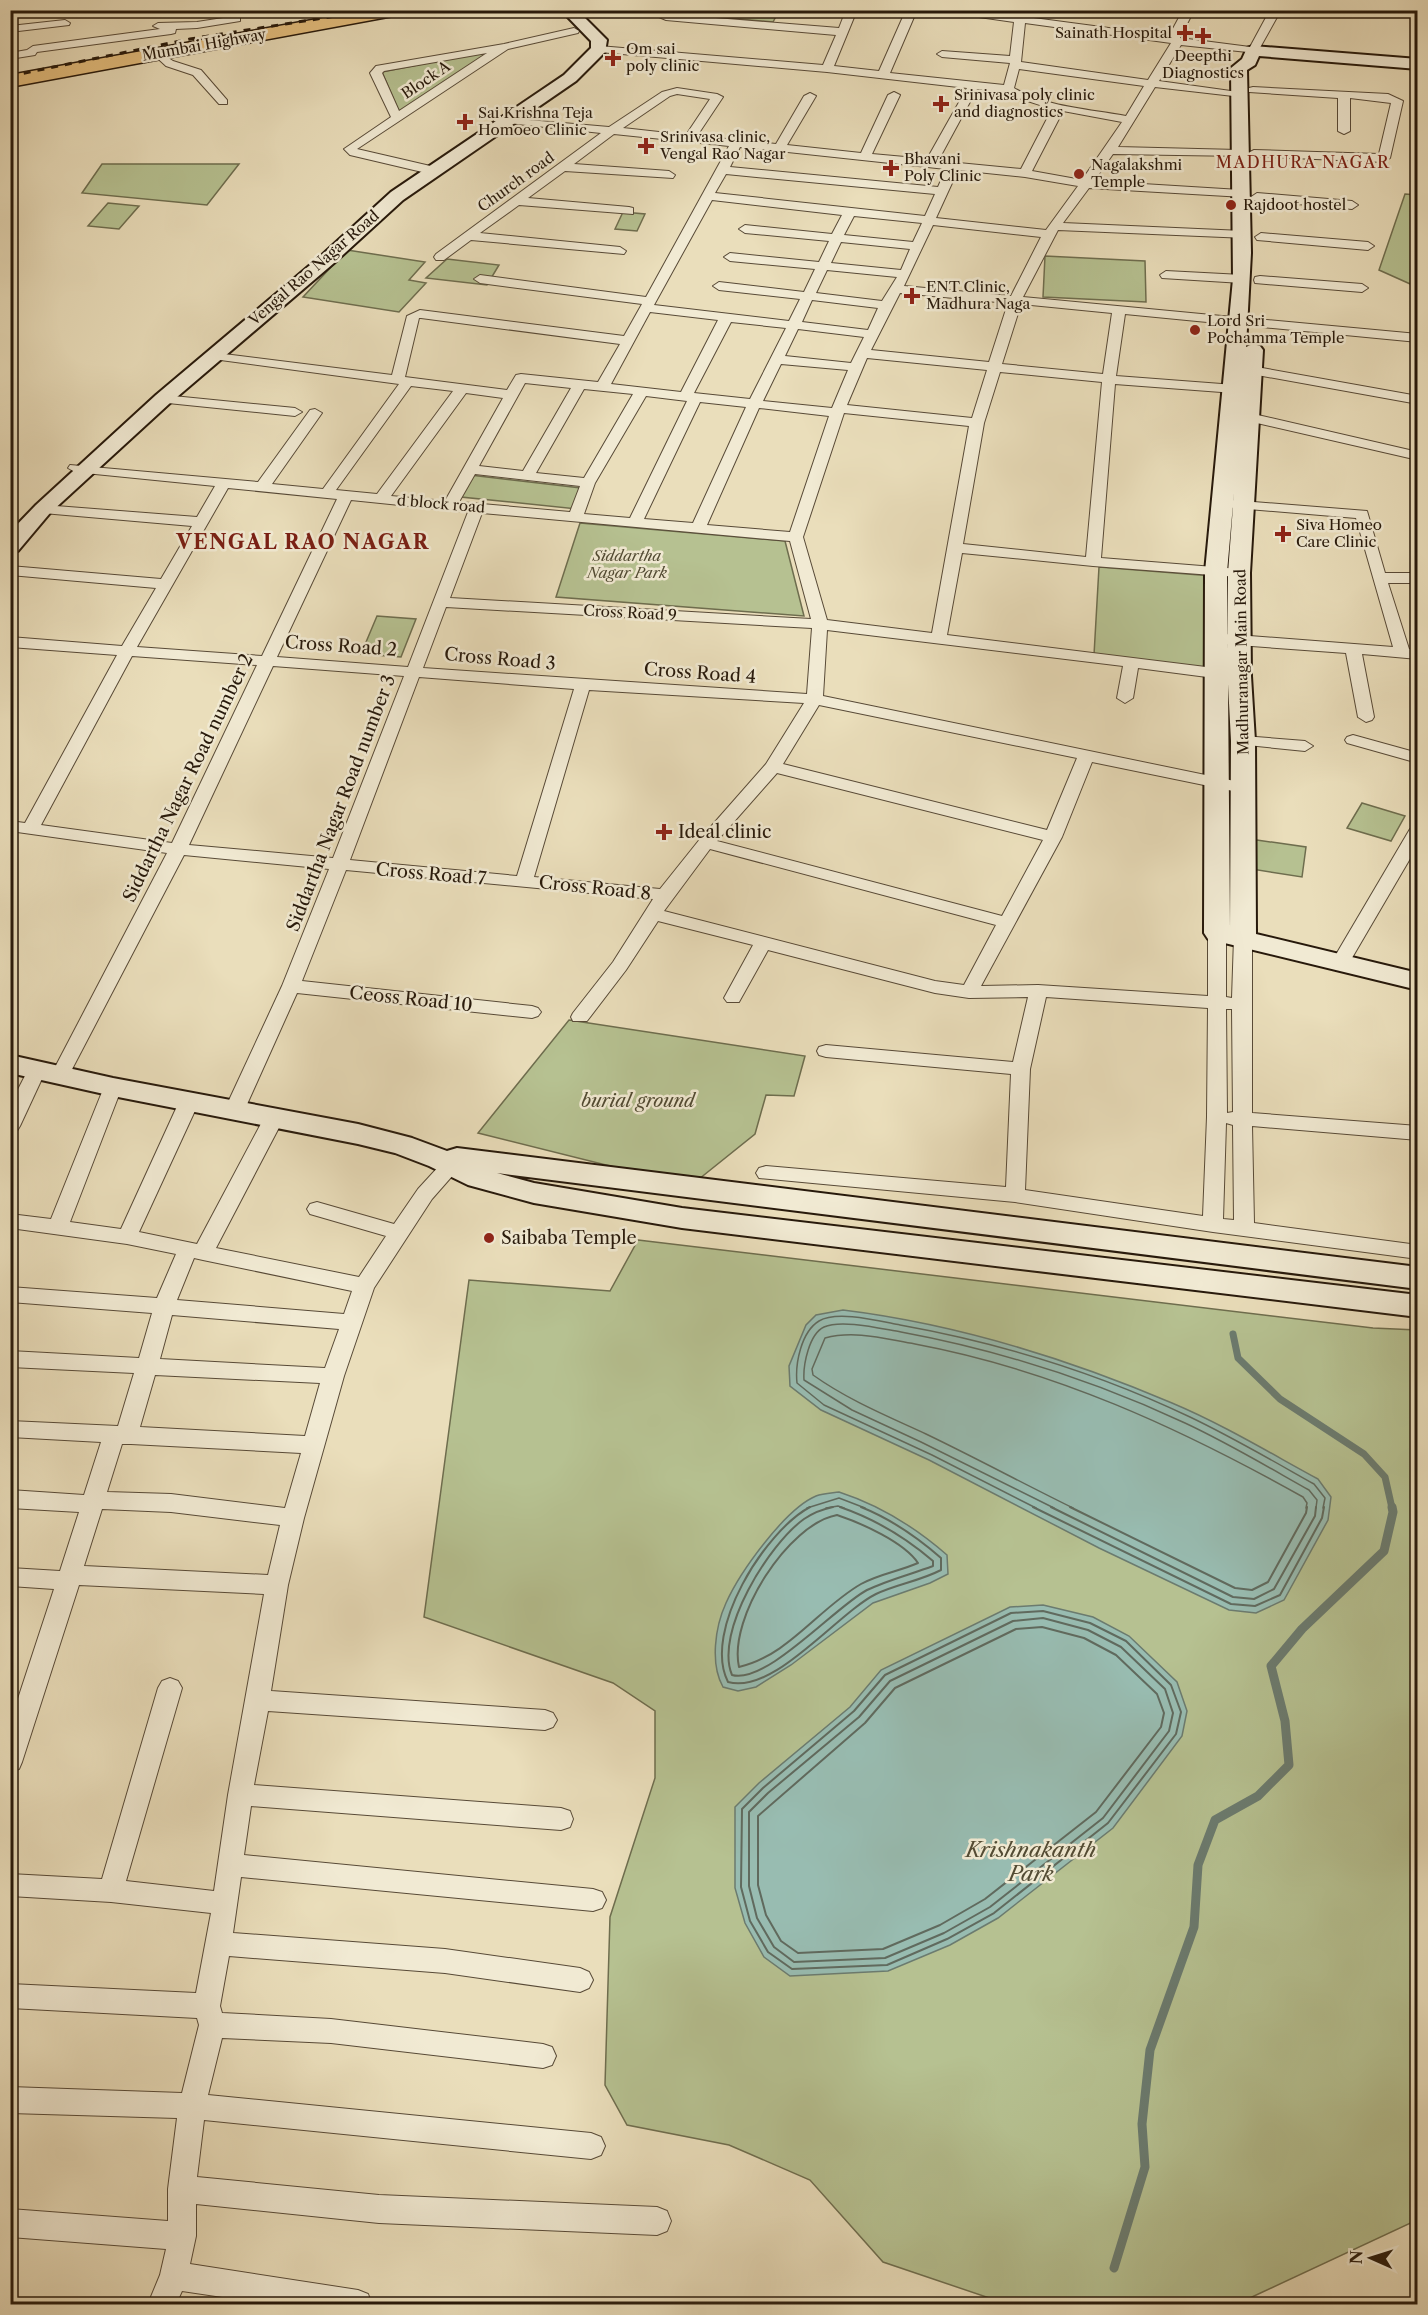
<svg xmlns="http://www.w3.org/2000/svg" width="1428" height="2315" viewBox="0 0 1428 2315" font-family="'Libre Caslon Text',serif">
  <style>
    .green { fill: #b6c191; stroke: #6e6d4e; stroke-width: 1.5 }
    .water { fill: #98bcb1; stroke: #6b7b6f; stroke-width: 1.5 }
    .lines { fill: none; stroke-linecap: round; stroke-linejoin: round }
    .shore-far1 { stroke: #606a5e; stroke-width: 1.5 }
    .shore { stroke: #606a5e; stroke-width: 2 }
    .stream-far1 { stroke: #6b7b6f; stroke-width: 7 }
    .stream { stroke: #6b7b6f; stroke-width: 9 }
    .street-casing { stroke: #584a37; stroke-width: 2 }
    .secondary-casing { stroke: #27190b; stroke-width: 4 }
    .highway-casing { stroke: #27190b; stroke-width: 3 }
    .street { fill: #f1ead3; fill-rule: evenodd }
    .secondary { fill: #f1ead3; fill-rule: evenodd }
    .highway { fill: #e5bf7e; fill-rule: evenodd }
    .rail { stroke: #27190b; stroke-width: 3; stroke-dasharray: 7 7; stroke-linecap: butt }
    .poi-dot { fill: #8f2418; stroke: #f1ead3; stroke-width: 2 }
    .labels { text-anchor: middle; stroke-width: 5; stroke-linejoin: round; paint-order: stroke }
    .far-poi-label { font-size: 15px; fill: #27190b; stroke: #f1ead3; text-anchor: start }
    .far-street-label { font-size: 15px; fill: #27190b; stroke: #f1ead3 }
    .far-park-label { font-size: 15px; font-style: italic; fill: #524b33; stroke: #f1ead3 }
    .far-neighbourhood-label { font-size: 16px; letter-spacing: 1.5px; fill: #7a1f14; stroke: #f1ead3 }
    .street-label { font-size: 18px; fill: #27190b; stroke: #f1ead3 }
    .poi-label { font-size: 18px; fill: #27190b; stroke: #f1ead3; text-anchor: start }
    .park-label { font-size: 18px; font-style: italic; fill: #524b33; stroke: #f1ead3 }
    .far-district-label { font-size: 20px; font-weight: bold; letter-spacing: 1.5px; fill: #7a1f14; stroke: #f1ead3 }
    .near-park-label { font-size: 21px; font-style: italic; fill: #524b33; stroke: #f1ead3 }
  </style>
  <rect width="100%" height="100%" fill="#eadebb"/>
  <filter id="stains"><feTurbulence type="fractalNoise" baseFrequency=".00333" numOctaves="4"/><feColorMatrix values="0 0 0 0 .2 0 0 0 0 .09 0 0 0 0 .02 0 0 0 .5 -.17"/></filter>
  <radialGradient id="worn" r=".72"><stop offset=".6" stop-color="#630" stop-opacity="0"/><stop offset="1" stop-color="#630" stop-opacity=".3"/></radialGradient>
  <g class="green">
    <polygon points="698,11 698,10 779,11 773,22 683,14"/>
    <polygon points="493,50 400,114 382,72"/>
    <polygon points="102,164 239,164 207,205 82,193"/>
    <polygon points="1405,194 1417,195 1417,287 1379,270"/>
    <polygon points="108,203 139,206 119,229 88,226"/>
    <polygon points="623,212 645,214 637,231 615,229"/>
    <polygon points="347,250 425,262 409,280 426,283 399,312 303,297"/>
    <polygon points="1045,256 1145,261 1146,302 1043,297"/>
    <polygon points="447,259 499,265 487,285 426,278"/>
    <polygon points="470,475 581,488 577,509 461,497"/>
    <polygon points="580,523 785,541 804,616 556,597"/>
    <polygon points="1099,567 1225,577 1226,670 1094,655"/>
    <polygon points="377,616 416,619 401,657 361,654"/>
    <polygon points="1362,803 1405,816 1391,841 1347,828"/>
    <polygon points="1250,839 1306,847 1302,877 1245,868"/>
    <polygon points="569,1020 805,1056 794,1096 766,1095 755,1134 699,1179 618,1168 478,1133"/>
    <polygon points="638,1240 1373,1328 1417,1330 1418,2216 1415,2221 1237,2304 1007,2304 883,2262 810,2180 729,2145 627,2125 605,2085 610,1917 655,1778 655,1711 613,1683 424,1617 469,1280 610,1291"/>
  </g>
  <g class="water">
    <path d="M843,1310c114,14 223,48 329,93 50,21 98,50 146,76l13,18 -3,23 -44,80 -28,13 -27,-3 -130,-62 -170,-88 -108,-50 -31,-24 -1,-20 17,-41 10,-10z"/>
    <path d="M839,1492c40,13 76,35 108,63l1,19 -18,9 -57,20 -82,62 -35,22 -18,4 -15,-4c-13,-23 -8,-60 3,-84 14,-31 59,-94 90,-107 7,-3 16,-3 23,-4z"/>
    <polygon points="1043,1605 1093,1617 1129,1636 1177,1682 1187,1711 1182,1736 1113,1828 998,1918 950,1945 888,1971 790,1976 764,1957 745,1923 735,1888 735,1807 759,1783 850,1707 881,1670 1010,1607"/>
  </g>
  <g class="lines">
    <g class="shore-far1">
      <polyline points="807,1508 839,1498 865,1508"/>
      <polyline points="826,1508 838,1506 844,1508"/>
      <path d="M1036,1508l-104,-53 -108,-50 -27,-22c-2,-19 4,-51 22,-62 18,-11 60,0 81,4 100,18 198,48 290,92 42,20 83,44 124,67l11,14 -2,10"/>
      <path d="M1054,1508l-133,-66 -69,-32 -48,-30c-1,-15 5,-46 20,-53 18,-8 58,2 77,5 97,18 194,49 284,91 43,20 83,44 124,67l8,10 -1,8"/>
      <path d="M1073,1508c-49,-24 -97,-50 -147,-74 -39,-18 -78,-34 -113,-59l-1,-6 13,-31c30,-8 60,1 90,6 139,26 265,84 388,153l4,6 -1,5"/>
    </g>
    <g class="shore">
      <path d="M810,1507c-45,24 -108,124 -82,175 46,13 108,-68 148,-88 21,-10 44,-13 65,-24v-12c-24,-21 -50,-39 -80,-51"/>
      <path d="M833,1507c-10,2 -20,6 -29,12 -35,25 -90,113 -72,156 34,10 104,-69 135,-85 21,-10 45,-16 66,-24v-5c-28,-24 -58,-42 -93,-54"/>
      <polyline points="1033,1507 1231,1604 1255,1606 1280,1595 1322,1518 1324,1507"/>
      <polyline points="1051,1507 1233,1597 1254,1599 1274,1589 1315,1516 1316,1507"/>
      <polyline points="1070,1507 1235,1588 1252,1590 1268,1582 1306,1513 1307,1507"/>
      <path d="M837,1515c24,8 67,27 81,48 -18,8 -39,11 -57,21 -42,24 -73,72 -122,83 -11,-49 49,-143 98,-152z"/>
      <polygon points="1043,1611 1090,1623 1126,1641 1171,1685 1181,1712 1176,1734 1108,1823 994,1913 947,1939 887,1965 792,1969 768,1952 750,1921 741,1887 742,1809 763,1788 854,1711 885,1675 1011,1613"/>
      <polygon points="1043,1618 1088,1630 1121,1647 1165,1689 1173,1713 1169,1731 1103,1818 990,1907 944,1933 885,1958 794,1962 774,1947 757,1918 749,1886 749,1812 768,1793 859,1717 890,1681 1013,1621"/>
      <polygon points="1042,1627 1084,1638 1116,1655 1157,1694 1164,1713 1161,1727 1096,1812 985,1899 940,1925 883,1949 798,1953 781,1941 766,1915 758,1885 758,1816 865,1723 895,1688 1016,1629"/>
    </g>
    <polyline class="stream-far1" points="1233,1334 1238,1358 1280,1399 1364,1454 1385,1477 1392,1508"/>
    <polyline class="stream" points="1114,2268 1145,2167 1142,2124 1150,2050 1194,1927 1198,1865 1215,1820 1258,1796 1289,1765 1285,1721 1271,1666 1302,1629 1384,1551 1393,1512 1392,1507"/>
    <defs>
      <g id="street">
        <polygon points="37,10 145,10 140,13 41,16 37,15"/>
        <polygon points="328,10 339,10 348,21 347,23 339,23"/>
        <path d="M655,10h13l-3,3 2,1 172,14 7,-18h11l-23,56 45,5 27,-61h11l-27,63 114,12 6,-22 -68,-6 -5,-3 5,-3 68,5 4,-34 -63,-9 -5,-3h32l37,5 1,-5h10v7l143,19 14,-26h11l-14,28 70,9 20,-37h11l-24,43 -76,-8 -22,36 79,11 6,3 -2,2 -87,-10 -37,60 120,3 4,2v4l-129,-2 -19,27 146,9 6,4 -2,3 -155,-9 -26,35 180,8 4,1 2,3 -2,3 -189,-8 -35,67 220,21 2,3 -2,3 -5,1 -113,-11 -9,62 132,10 7,4 -7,4 -133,-10 -14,174 138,11 7,4 -7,4 -146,-11 -131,-13 -15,82 283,35 8,5 -8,5 -92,-12 -5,30 -8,5 -8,-5 6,-32 -296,-36 -4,66 426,88 2,4 -2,4 -6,1 -151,-31 -30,75 -81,149 57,-1 170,11v-63l3,-4h12l3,4v64l6,1 2,-60 3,-4h12l3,4v175l166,13v14l-166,-14 2,97 164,22v14l-205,-27 -198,-30 -256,-24 -3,-5 3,-5 7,-2 240,21 5,-113 -185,-17 -7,-2 -2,-4 2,-4 7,-2 187,17 15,-65 -59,1 -34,-5 -167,-43 -29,52h-12l-3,-4 29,-53 -95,-24 -32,49 -39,51h-14l-2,-4 2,-4 40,-51 40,-63 -307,-29 -44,111 230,25 6,2 3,4 -3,4 -6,2 -235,-25 -53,118 -3,5 -7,2 -7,-2 -3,-5 58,-125 47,-117 -145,-14 -115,220 -2,4 -7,2 -7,-2 -2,-4 116,-222 -157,-22v-10l15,2 92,-168 -107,-8v-10l112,9 34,-58 -146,-13v-9l151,13 31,-53 -149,-13 -7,-4 7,-4 154,12 18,-31 -140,-14 -7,-4 2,-3 188,17 52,-72 5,-1 7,4 -50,71 51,5 76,-105 -186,-25 -5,-1 -2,-3 2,-3 184,23 15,-59 13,-6 204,26 18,-32 -162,-21 -6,-4 6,-4 166,22 83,-151 -115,-12 -40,30 95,7 6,4 -2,3 -108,-7 -37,27 101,9 4,1v6l-114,-9 -39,28 140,14 6,4 -2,3 -153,-14 -27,20h-8l-2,-3 2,-3 165,-121 -103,-11 -4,-1v-4l115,10 53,-35 15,-4 40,6 6,3 -26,39 79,8 28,-48 6,-3 6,3 -29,49 74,8 27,-58 6,-3 6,3 -28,59 55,5 40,-71 -140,-16 -228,-20 -5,-3 5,-3 224,19 13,-30 -170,-15 -14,-6zM1025,23l146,20 -23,37 -127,-18zM1019,69l125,17 -18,30c-37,-7 -80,-9 -112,-28zM977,89c28,3 49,12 75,20l-31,60 -83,-8zM677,94l33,5 -24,36 -63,-7 47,-32zM1063,111l59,11 -40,58 -50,-9zM740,147l206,22 -8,18 -208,-20zM958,170l67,7 53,9 -32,44 -110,-12zM726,174l209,20 -10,22 -210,-23zM712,200l130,15 -10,19 -87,-9 -6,4 6,4 84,8 -10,21 -89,-9 -6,4 6,4 85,8 -11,23 -85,-10 -6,4 6,4 81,9 -11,22 -135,-16zM854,216l68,7 -9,19 -69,-7zM933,225l108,12 -30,59 -107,-10zM841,242l69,7 -9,21 -70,-7zM827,270l70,7 -15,24 -66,-8zM900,293l108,10 -19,59 -118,-12zM812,300l66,8 -10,22 -66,-8zM1021,304l91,9 -9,61 -101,-10zM650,312l68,8 -37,72 -70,-8zM419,318h2l199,26 -22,38 -77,-8 -5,1 -9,15 -102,-13zM731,322l55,6 -36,71 -56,-6zM798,329l66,8 -13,26 -66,-7zM867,358l120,12 -15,48 -125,-13zM781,364l67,6 -16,38 -69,-7zM1000,372l102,10 -16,175 -123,-13 21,-121zM525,383l46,5 -48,83 -44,-5zM411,386l42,5 -76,103 -41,-4zM584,389l49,5 -49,84 -48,-5zM466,393l37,5 -58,103 -54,-5zM646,396l41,5 -57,117 -46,-4 11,-31zM700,402l46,5 -53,116 -49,-4zM759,408l70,8 -39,116 -83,-7zM844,413l125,13 -37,207 -105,-13 -24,-83zM475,474l105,12 -10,26 -111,-10zM228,488l109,11 -75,157 -125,-9zM351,500l117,12 -60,155 -131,-10zM482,513l308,28 21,78 -361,-21zM446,607l366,21 -5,66 -384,-26zM132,656l125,9 -85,178 -131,-18zM273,666l131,10 -71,182 -144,-13zM419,677l155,12 -57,187 -167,-16zM589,690l215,13 -38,61 -66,75 -40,50 -126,-12zM819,705l258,53 -30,72 -264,-66zM777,773l266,67 -41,76 -285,-75zM710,849l286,76 -32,60 -29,-4 -271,-70zM1046,997l162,11 -1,109 -4,99 -178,-26 5,-121zM1226,1009h6l1,103 -6,1zM1226,1123l7,2 1,95 -11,-1z"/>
        <polygon points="236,16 240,17 240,21 197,28 176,29 175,33 171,34 37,52 35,55 10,59 10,53 27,50 33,46 160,29 153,26 158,23 197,22"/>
        <polygon points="65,20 70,23 69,25 10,32 10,26"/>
        <path d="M574,28l5,3 -1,2 -70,16 -151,100 82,19v6l-4,1 -85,-20 -6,-6 47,-32 -21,-44 6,-7 128,-22zM487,53l-88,58 -17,-38 2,-2z"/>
        <polygon points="158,51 173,61 201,70 227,100 227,104 219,104 193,75 166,66 153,54"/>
        <polygon points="1253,87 1388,94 1403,101 1390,158 1384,162 1250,156 1250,152 1254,150 1379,154 1391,103 1350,98 1350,131 1344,134 1338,131 1338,98 1249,92 1249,88"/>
        <polygon points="1257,193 1352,201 1358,205 1352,209 1253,200 1251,197"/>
        <polygon points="1261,233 1368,242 1374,246 1368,250 1257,240 1255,237"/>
        <polygon points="1166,271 1242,275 1248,279 1242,283 1162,278 1160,275"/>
        <polygon points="1260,276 1362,284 1368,288 1362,292 1255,283 1254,280 1255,277"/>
        <polygon points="1256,319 1418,334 1418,342 1251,326 1249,323"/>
        <polygon points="1251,366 1418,396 1418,404 1246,373 1244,370 1246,367"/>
        <polygon points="163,395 295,408 302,412 295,416 158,402 156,399 158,396"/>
        <polygon points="1249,413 1418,452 1418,460 1244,420 1242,417 1244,414"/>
        <polygon points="1229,500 1367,511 1385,573 1418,573 1418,583 1388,583 1409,649 1418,649 1418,659 1362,654 1374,717 1372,720 1366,722 1358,717 1346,653 1224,644 1216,639 1224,634 1393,647 1356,518 1224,507 1222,504"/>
        <polygon points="1353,735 1418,753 1418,763 1347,743 1345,740 1347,737"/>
        <polygon points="1243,736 1305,741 1313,746 1305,751 1237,744 1235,741 1237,738"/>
        <polygon points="1418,824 1418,845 1349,963 1346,967 1334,967 1331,963 1410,829"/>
        <polygon points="37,1064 44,1066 46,1070 20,1126 17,1131 10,1132 10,1105 30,1066"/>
        <path d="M113,1081l7,1 2,5 -52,135 51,7 58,-127 3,-5 7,-1 7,1 3,5 -60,130 58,12 67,-126 3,-5 7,-2 7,2 3,5 -68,130 143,29 27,-41 -76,-22 -3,-5 3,-5 7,-2 77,22 24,-35 33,-36 7,-2 7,2 3,5 -36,41 -58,89 -30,88 -40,142 -16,67 -17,106 274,19 8,3 4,7 -4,7 -8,3 -277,-19 -14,74 307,23 9,3 3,8 -3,8 -9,3 -310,-24 -7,49 349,34 9,3 4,8 -4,8 -9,3 -352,-34 -8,56 212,16 135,19 9,4 4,8 -4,8 -9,4 -135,-19 -216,-17 -9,50 2,7 109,6 212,25 9,3 4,9 -4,9 -9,3 -212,-25 -109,-5 -14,57 383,38 10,4 4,9 -4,9 -10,4 -387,-39 -7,57 182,18 278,12 10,4 4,10 -4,10 -10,4 -278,-12 -183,-19v32l-6,28 168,26 10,4 4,10h-103l-87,-13 -6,13h-28l12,-29 6,-26 -156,-12v-28l158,12v-32l9,-71 -167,-5v-26l172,6 17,-68 -2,-7 -187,-10v-24l186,9 15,-80 -100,-11 -101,-6v-22l92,5 56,-191 4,-7 8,-3 8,3 4,7 -56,193 88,10 14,-96 36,-201 -185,-9 -57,177 -3,7 -9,3v-49l44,-134 -44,-3v-18l50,3 19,-59 -69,-4v-18l74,5 17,-53 -91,-5v-16l108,5 16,-53 -124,-6v-16l129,7 13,-45 -142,-11v-15l147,11 19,-44 -49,-10 -117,-16v-14l41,5 53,-132 2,-5zM194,1258l9,2 149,31 -8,23 -167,-14zM172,1315l167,14 -14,39 -165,-9zM155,1375l165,8 -15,53 -165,-9zM122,1444h9l170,9 -16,55 -114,-14 -64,-2zM102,1509l69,3 109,13 -12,50 -184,-9z"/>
      </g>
      <g id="secondary">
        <polygon points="561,10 577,10 607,40 605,52 576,81 403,200 334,263 170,403 50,513 18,551 10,552 10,532 36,505 156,395 322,255 391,192 564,75 591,48 591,41"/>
        <path d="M1253,46l165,13v10l-159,-13 -4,9 -8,5 4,183 -5,94 7,-3 7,2 3,4 -13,223 1,103 4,65 1,193 162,39v17l-210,-51 -4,-6 1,-361 28,-293 -2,-211 11,-9 5,-11zM1234,493l-6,80v77l-1,-78zM1228,684l3,57 -1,187z"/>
        <polygon points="10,1055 113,1078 358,1124 412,1138 447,1151 457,1148 1418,1267 1418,1289 497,1173 534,1183 682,1208 1418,1295 1418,1317 682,1228 534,1203 468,1185 429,1166 395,1153 358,1144 113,1096 10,1073"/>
      </g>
      <polygon id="highway" points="367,10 408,10 399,15 10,87 10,75"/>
    </defs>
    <use href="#street" class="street-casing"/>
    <use href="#secondary" class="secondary-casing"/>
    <use href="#highway" class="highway-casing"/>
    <use href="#street" class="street"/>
    <use href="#secondary" class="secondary"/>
    <use href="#highway" class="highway"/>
    <polyline class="rail" points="10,76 190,39 374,10"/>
  </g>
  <g class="poi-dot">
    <path d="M1182 24h6v6h6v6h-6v6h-6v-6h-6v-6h6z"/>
    <path d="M1200 27h6v6h6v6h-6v6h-6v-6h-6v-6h6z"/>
    <path d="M610 49h6v6h6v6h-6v6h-6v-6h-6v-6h6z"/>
    <path d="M938 95h6v6h6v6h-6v6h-6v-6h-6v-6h6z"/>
    <path d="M462 113h6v6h6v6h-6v6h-6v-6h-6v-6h6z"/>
    <path d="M643 137h6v6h6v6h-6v6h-6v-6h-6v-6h6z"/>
    <path d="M888 159h6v6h6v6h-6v6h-6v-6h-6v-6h6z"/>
    <circle cx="1079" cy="174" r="6"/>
    <circle cx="1231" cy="205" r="6"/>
    <path d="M909 287h6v6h6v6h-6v6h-6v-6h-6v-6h6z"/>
    <circle cx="1195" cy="330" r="6"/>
    <path d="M1280 525h6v6h6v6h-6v6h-6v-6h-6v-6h6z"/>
    <path d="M661 823h6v6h6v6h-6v6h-6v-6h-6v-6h6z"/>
    <circle cx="489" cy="1238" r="6"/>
  </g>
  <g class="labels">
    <g class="far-poi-label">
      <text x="1172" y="38" text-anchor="end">Sainath Hospital</text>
      <text x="626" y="54">Om sai<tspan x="626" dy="17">poly clinic</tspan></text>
      <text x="1203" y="61" text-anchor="middle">Deepthi<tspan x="1203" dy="17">Diagnostics</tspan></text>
      <text x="954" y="100">Srinivasa poly clinic<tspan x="954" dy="17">and diagnostics</tspan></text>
      <text x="478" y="118">Sai Krishna Teja<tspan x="478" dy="17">Homoeo Clinic</tspan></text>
      <text x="660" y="142">Srinivasa clinic,<tspan x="660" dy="17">Vengal Rao Nagar</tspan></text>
      <text x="904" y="164">Bhavani<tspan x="904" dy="17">Poly Clinic</tspan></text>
      <text x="1091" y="170">Nagalakshmi<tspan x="1091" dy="17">Temple</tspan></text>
      <text x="1243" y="210">Rajdoot hostel</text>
      <text x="926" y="292">ENT Clinic,<tspan x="926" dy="17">Madhura Naga</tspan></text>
      <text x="1207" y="326">Lord Sri<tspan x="1207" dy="17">Pochamma Temple</tspan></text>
      <text x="1296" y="530">Siva Homeo<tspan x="1296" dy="17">Care Clinic</tspan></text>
    </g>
    <g class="far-street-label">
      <text transform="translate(204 45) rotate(-10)" y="5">Mumbai Highway</text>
      <text transform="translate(426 80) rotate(-34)" y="5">Block A</text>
      <text transform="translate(516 182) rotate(-36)" y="5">Church road</text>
      <text transform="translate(314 268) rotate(-41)" y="5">Vengal Rao Nagar Road</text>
      <text transform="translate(441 504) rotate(5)" y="5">d block road</text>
      <text transform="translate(630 613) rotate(3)" y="5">Cross Road 9</text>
      <text transform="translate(1242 662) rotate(-91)" y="5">Madhuranagar Main Road</text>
    </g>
    <g class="far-park-label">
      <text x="627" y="561">Siddartha<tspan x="627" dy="17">Nagar Park</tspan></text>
    </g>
    <g class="far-neighbourhood-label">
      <text x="1303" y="168">MADHURA NAGAR</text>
    </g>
    <g class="street-label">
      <text transform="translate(341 646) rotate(4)" y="6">Cross Road 2</text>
      <text transform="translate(500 659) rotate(5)" y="6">Cross Road 3</text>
      <text transform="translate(700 673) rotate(4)" y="6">Cross Road 4</text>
      <text transform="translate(188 778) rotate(-64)" y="6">Siddartha Nagar Road number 2</text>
      <text transform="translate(341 803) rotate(-69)" y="6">Siddartha Nagar Road number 3</text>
      <text transform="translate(431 874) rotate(5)" y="6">Cross Road 7</text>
      <text transform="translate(595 888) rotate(6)" y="6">Cross Road 8</text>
      <text transform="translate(411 999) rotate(6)" y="6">Ceoss Road 10</text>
    </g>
    <g class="poi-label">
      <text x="678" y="838">Ideal clinic</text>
      <text x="501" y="1244">Saibaba Temple</text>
    </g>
    <g class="park-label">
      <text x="638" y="1107">burial ground</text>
    </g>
    <g class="far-district-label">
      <text x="303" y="549">VENGAL RAO NAGAR</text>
    </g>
    <g class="near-park-label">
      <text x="1031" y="1857">Krishnakanth<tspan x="1031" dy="24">Park</tspan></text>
    </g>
  </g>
  <rect width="1428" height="2315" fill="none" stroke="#eadebb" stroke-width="36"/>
  <rect x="12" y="12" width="1404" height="2291" fill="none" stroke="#27190b" stroke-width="3"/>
  <rect x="18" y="18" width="1392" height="2279" fill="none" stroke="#27190b" stroke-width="1.5"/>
  <g transform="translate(1371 2258) rotate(273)" stroke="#f1ead3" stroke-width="4.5" paint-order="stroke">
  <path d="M0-4.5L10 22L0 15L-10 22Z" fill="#27190b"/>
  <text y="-9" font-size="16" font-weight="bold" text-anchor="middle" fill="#27190b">N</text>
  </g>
  <rect width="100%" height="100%" filter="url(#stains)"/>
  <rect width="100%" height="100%" fill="url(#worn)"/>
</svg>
